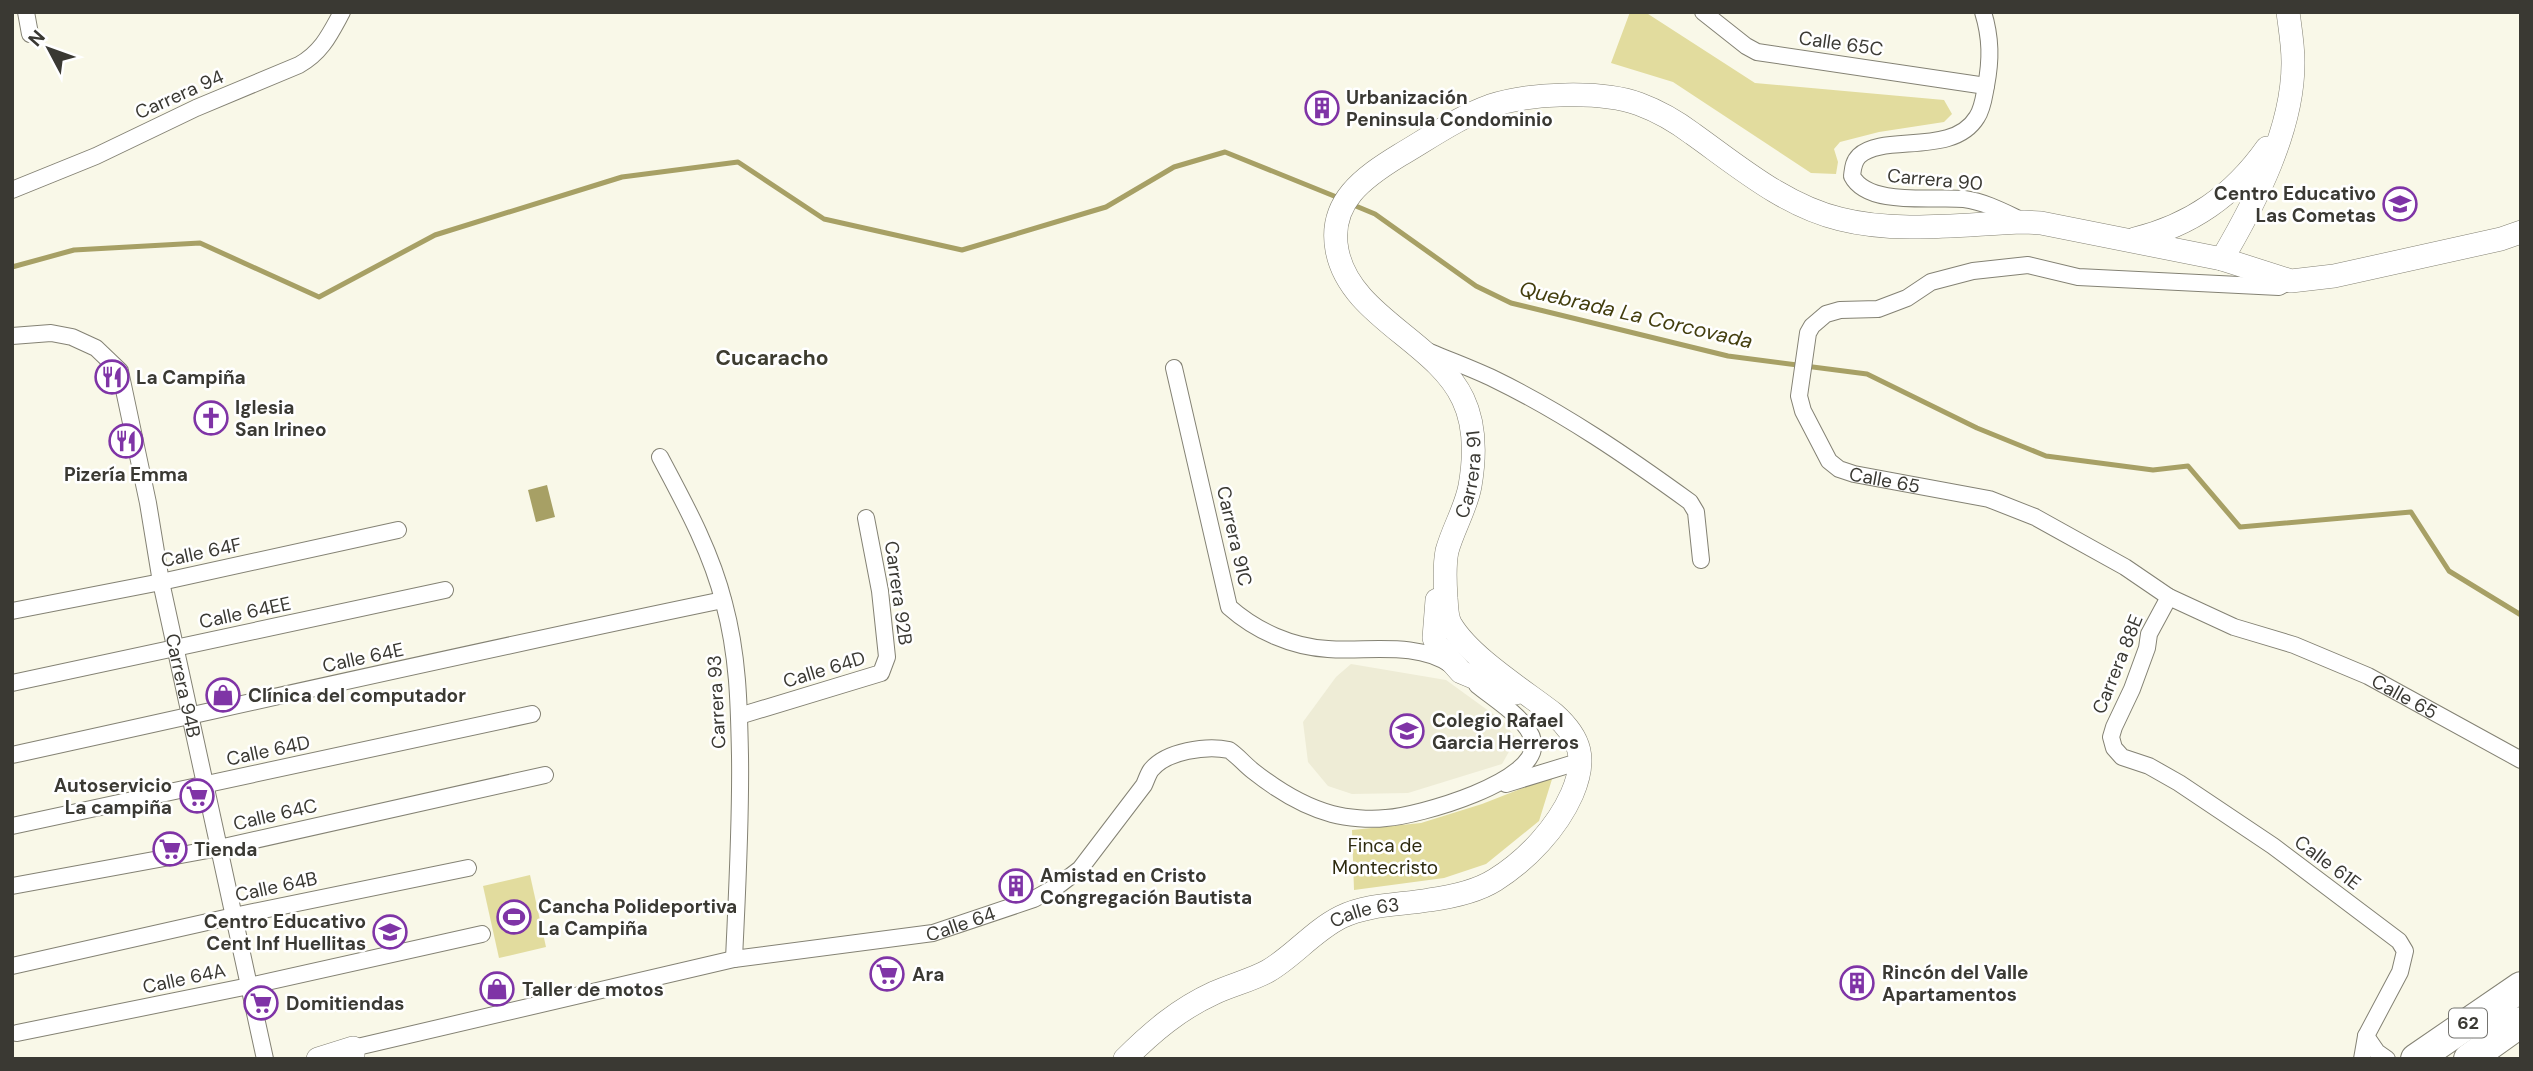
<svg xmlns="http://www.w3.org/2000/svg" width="2533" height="1071" viewBox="0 0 2533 1071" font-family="'DM Sans',sans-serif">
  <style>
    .built { fill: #eeecd6 }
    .green { fill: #e2dc9e }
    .water { fill: #a7a065 }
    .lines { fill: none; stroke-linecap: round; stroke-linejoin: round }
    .stream { stroke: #a7a065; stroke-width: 5 }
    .street-casing { stroke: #848274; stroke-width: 18 }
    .secondary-casing { stroke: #848274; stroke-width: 24 }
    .highway-casing { stroke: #848274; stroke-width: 32 }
    .street { stroke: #fff; stroke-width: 16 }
    .secondary { stroke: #fff; stroke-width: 23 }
    .highway { stroke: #fff; stroke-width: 30 }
    .labels { text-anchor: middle; stroke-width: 5; stroke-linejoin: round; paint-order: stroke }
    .shield { fill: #fff; stroke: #757470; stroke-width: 2 }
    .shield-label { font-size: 18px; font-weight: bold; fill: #3a3933 }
    .street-label { font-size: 19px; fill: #3a3933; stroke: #fff }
    .poi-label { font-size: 19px; font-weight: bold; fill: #3a3933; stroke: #fff; text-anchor: start }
    .park-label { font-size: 19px; fill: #2e2b0f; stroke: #fff }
    .water-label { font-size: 21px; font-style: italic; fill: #433e0e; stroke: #fff }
    .neighbourhood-label { font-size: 21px; font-weight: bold; fill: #3d3c2f; stroke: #fff }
  </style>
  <rect width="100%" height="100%" fill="#f9f8e8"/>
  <polygon class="built" points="1351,664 1446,680 1504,722 1516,739 1502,764 1408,793 1352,794 1328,786 1308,762 1303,722 1336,677"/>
  <g class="green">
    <polygon points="1630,12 1645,12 1755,83 1944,100 1952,114 1944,122 1879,132 1840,142 1834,149 1838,162 1836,174 1811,173 1673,82 1611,63"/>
    <polygon points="1553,776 1539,821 1486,864 1444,878 1354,890 1352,830 1421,823 1482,804"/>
    <polygon points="530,875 546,947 499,958 483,886"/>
  </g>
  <polygon class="water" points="547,485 555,517 536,522 528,490"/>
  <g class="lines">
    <g class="stream">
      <polyline points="1351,204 1375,214 1476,286 1511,303 1728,356 1867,374 1977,428 2046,456 2153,470 2188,466 2240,527 2411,512 2449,571 2521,615"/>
      <polyline points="12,267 74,250 200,243 319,297 435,235 622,177 738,162 824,219 962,250 1106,207 1174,167 1225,152 1339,198"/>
    </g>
    <defs>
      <g id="street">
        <polyline points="26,12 30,34"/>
        <polyline points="1703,12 1746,46 1757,52 1986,86"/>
        <path d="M1983,12c8,26 8,48 3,74 -2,10 -3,22 -9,31 -24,40 -94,16 -118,39 -6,6 -6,13 -7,20 16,31 82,20 112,23 21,3 38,12 57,21"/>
        <path d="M12,190l84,-34 100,-48 103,-43c23,-13 31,-31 43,-53"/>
        <path id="s1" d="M2288,282l-9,5 -201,-10 -50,-12 -55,6 -42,11 -24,16 -29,11 -38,1 -14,4 -14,12 -4,7 -9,63 4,15 26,50 10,8 15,5 135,25 46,18 90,50 44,30 65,30 60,18 74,31 153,84"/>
        <path id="s2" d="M12,336l39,-3 21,4 24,11 24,23 28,132 13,79 104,477"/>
        <path d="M1430,352c21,9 43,17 64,27 70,34 134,78 196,123l6,10 5,48"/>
        <path d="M1174,368l55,239c27,24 63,40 99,42 39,3 89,-8 123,16"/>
        <path d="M660,457c25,47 51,94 64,146 14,52 15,100 16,153 1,68 -3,136 -6,203"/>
        <polyline points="2169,597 2149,634 2147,648 2132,689 2114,727 2111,737 2114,748 2122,757 2149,766 2179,783 2273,846 2399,941 2405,951 2400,972 2366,1036 2362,1059"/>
        <polyline points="12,611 161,582 398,530"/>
        <polyline points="12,683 445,590"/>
        <polyline points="739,716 881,673 887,657 880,591 866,518"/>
        <path d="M12,755c237,-52 474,-106 711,-155"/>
        <polyline points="1506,784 1581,761"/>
        <polyline points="12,826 532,714"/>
        <polyline points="12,886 219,848 545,775"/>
        <polyline points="12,966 234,916 468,868"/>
        <polyline points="17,1033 249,986 482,934"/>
        <polyline points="2366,1036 2377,1052 2387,1059"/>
        <path id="s3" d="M353,1048l381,-89 199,-26 101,-34 25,-14 21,-16 64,-84c2,-4 4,-11 7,-15 15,-19 56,-25 78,-20 9,6 15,14 24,21 24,19 49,35 79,43 15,4 38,6 54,4 31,-2 155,-36 147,-77 -4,-21 -39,-42 -56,-56"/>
      </g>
      <g id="secondary">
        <path d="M2135,239c56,-14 98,-43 132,-91"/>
        <path d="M2222,259c33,-56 72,-131 71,-198 0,-16 -3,-33 -5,-49"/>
        <polyline points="1437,600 1434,638 1437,645 1461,672 1504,690 1516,693"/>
        <polyline points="318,1059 353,1048 353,1059"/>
        <path id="s4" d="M1125,1059c27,-27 54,-50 89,-66 17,-8 38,-13 54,-22 26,-15 45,-40 73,-54 27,-13 58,-12 88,-17 22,-3 47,-8 66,-20 32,-20 62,-52 77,-86 15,-35 9,-56 -18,-80 -31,-24 -84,-57 -103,-89 -5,-8 -4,-18 -5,-27 -1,-15 -2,-32 1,-47 6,-22 19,-43 23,-65 5,-29 6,-60 -7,-87 -27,-58 -114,-83 -126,-149 -9,-48 27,-73 63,-95 29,-17 59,-38 90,-49 40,-13 110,-16 149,-2 19,7 38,18 54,30 45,32 92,72 147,85 59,15 124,5 184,3l17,1 181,36 69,22 43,-5 167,-37 20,-7"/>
      </g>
      <g id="highway">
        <polyline points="2416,1059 2521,987"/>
        <polyline points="2469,1059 2521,1022"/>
      </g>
    </defs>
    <use href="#street" class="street-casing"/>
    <use href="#secondary" class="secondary-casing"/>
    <use href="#highway" class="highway-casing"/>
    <use href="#street" class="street"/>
    <use href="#secondary" class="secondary"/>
    <use href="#highway" class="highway"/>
  </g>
  <defs>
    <symbol id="building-ring" viewBox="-11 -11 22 22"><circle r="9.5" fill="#fff" stroke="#7f34a6" stroke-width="1.5"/><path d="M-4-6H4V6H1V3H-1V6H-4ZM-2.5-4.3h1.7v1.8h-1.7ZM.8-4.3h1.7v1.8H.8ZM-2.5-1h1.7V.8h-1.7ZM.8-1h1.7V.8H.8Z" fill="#7f34a6"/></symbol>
    <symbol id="school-ring" viewBox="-11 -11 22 22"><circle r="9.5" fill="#fff" stroke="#7f34a6" stroke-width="1.5"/><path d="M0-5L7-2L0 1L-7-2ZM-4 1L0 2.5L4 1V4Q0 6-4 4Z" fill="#7f34a6"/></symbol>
    <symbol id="restaurant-ring" viewBox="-11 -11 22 22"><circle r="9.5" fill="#fff" stroke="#7f34a6" stroke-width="1.5"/><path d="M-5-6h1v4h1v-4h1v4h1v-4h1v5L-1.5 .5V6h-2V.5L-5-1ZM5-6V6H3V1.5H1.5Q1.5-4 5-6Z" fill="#7f34a6"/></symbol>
    <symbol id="church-ring" viewBox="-11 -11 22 22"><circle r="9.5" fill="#fff" stroke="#7f34a6" stroke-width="1.5"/><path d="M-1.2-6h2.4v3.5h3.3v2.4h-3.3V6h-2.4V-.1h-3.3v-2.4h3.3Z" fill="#7f34a6"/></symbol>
    <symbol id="shop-ring" viewBox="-11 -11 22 22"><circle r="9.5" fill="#fff" stroke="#7f34a6" stroke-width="1.5"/><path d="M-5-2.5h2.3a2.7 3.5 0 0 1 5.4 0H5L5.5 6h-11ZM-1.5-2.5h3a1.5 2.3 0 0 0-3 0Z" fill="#7f34a6"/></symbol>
    <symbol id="university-ring" viewBox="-11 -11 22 22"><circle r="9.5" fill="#fff" stroke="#7f34a6" stroke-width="1.5"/><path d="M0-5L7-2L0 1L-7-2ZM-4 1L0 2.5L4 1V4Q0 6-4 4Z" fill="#7f34a6"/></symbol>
    <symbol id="supermarket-ring" viewBox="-11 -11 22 22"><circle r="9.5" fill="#fff" stroke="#7f34a6" stroke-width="1.5"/><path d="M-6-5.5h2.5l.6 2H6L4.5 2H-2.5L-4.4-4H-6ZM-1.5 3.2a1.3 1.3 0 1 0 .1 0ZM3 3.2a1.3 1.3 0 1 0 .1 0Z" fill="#7f34a6"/></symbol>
    <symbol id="stadium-ring" viewBox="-11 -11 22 22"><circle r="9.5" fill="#fff" stroke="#7f34a6" stroke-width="1.5"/><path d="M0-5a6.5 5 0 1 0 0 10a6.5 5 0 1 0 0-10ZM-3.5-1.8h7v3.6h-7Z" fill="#7f34a6"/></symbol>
  </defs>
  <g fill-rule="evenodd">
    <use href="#building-ring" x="1303" y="89" width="38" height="38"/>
    <use href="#school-ring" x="2381" y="185" width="38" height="38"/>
    <use href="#restaurant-ring" x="93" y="358" width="38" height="38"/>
    <use href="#church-ring" x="192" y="399" width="38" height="38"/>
    <use href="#restaurant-ring" x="107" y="422" width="38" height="38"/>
    <use href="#shop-ring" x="204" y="676" width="38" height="38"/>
    <use href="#university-ring" x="1388" y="712" width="38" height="38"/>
    <use href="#supermarket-ring" x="178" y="777" width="38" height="38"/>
    <use href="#supermarket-ring" x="151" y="830" width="38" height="38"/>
    <use href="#building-ring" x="997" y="867" width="38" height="38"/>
    <use href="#stadium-ring" x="495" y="898" width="38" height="38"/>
    <use href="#school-ring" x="371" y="913" width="38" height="38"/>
    <use href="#supermarket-ring" x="868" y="955" width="38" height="38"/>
    <use href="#building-ring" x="1838" y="964" width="38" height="38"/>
    <use href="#shop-ring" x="478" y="970" width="38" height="38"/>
    <use href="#supermarket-ring" x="242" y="984" width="38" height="38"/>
  </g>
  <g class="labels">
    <rect class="shield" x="2449" y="1008.5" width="38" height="29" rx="5"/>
    <g class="shield-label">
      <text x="2468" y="1029">62</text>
    </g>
    <g class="street-label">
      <text transform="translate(1841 43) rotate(8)" y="7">Calle 65C</text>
      <text transform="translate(179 94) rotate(-24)" y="7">Carrera 94</text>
      <text transform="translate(1935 179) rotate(5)" y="7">Carrera 90</text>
      <text dy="7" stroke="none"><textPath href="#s4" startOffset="919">Carrera 91</textPath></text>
      <text dy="7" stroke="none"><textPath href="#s1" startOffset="696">Calle 65</textPath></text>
      <text transform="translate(1235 536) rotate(77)" y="7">Carrera 91C</text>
      <text transform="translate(201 552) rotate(-12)" y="7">Calle 64F</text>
      <text transform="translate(899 593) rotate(82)" y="7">Carrera 92B</text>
      <text transform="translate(245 612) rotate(-12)" y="7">Calle 64EE</text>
      <text transform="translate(363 657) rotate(-12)" y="7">Calle 64E</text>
      <text transform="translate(2117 664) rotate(-68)" y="7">Carrera 88E</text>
      <text transform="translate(824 669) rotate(-17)" y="7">Calle 64D</text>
      <text dy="7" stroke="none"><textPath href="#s2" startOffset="441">Carrera 94B</textPath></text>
      <text dy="7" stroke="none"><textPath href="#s1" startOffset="1264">Calle 65</textPath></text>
      <text transform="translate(716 702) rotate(-93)" y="7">Carrera 93</text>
      <text transform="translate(268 750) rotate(-12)" y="7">Calle 64D</text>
      <text transform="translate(275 814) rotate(-13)" y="7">Calle 64C</text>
      <text transform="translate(2328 862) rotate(37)" y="7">Calle 61E</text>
      <text transform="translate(276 886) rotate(-12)" y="7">Calle 64B</text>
      <text dy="7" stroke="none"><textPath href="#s4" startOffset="285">Calle 63</textPath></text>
      <text dy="7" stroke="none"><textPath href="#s3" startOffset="621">Calle 64</textPath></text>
      <text transform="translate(184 978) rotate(-12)" y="7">Calle 64A</text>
    </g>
    <g class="poi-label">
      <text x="1346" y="104">Urbanización<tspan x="1346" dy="22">Peninsula Condominio</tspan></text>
      <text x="2376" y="200" text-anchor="end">Centro Educativo<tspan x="2376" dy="22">Las Cometas</tspan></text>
      <text x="136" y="384">La Campiña</text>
      <text x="235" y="414">Iglesia<tspan x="235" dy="22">San Irineo</tspan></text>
      <text x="126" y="481" text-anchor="middle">Pizería Emma</text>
      <text x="248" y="702">Clínica del computador</text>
      <text x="1432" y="727">Colegio Rafael<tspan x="1432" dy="22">Garcia Herreros</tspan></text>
      <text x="172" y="792" text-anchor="end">Autoservicio<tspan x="172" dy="22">La campiña</tspan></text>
      <text x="194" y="856">Tienda</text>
      <text x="1040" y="882">Amistad en Cristo<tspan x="1040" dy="22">Congregación Bautista</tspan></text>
      <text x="538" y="913">Cancha Polideportiva<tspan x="538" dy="22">La Campiña</tspan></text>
      <text x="366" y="928" text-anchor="end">Centro Educativo<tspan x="366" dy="22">Cent Inf Huellitas</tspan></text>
      <text x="1882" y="979">Rincón del Valle<tspan x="1882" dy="22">Apartamentos</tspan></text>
      <text x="912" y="981">Ara</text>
      <text x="522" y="996">Taller de motos</text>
      <text x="286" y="1010">Domitiendas</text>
    </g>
    <g class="park-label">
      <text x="1385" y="852">Finca de<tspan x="1385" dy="22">Montecristo</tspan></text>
    </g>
    <g class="water-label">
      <text transform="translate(1636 315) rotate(13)" y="7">Quebrada La Corcovada</text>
    </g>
    <g class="neighbourhood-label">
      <text x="772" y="365">Cucaracho</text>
    </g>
  </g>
  <rect width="2533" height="1071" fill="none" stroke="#3a3933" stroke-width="28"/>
  <g transform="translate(49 49) rotate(311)" stroke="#ffffff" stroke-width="5" paint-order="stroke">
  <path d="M0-5L12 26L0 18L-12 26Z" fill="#3a3933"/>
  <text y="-10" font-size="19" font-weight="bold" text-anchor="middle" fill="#3a3933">N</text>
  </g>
</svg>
